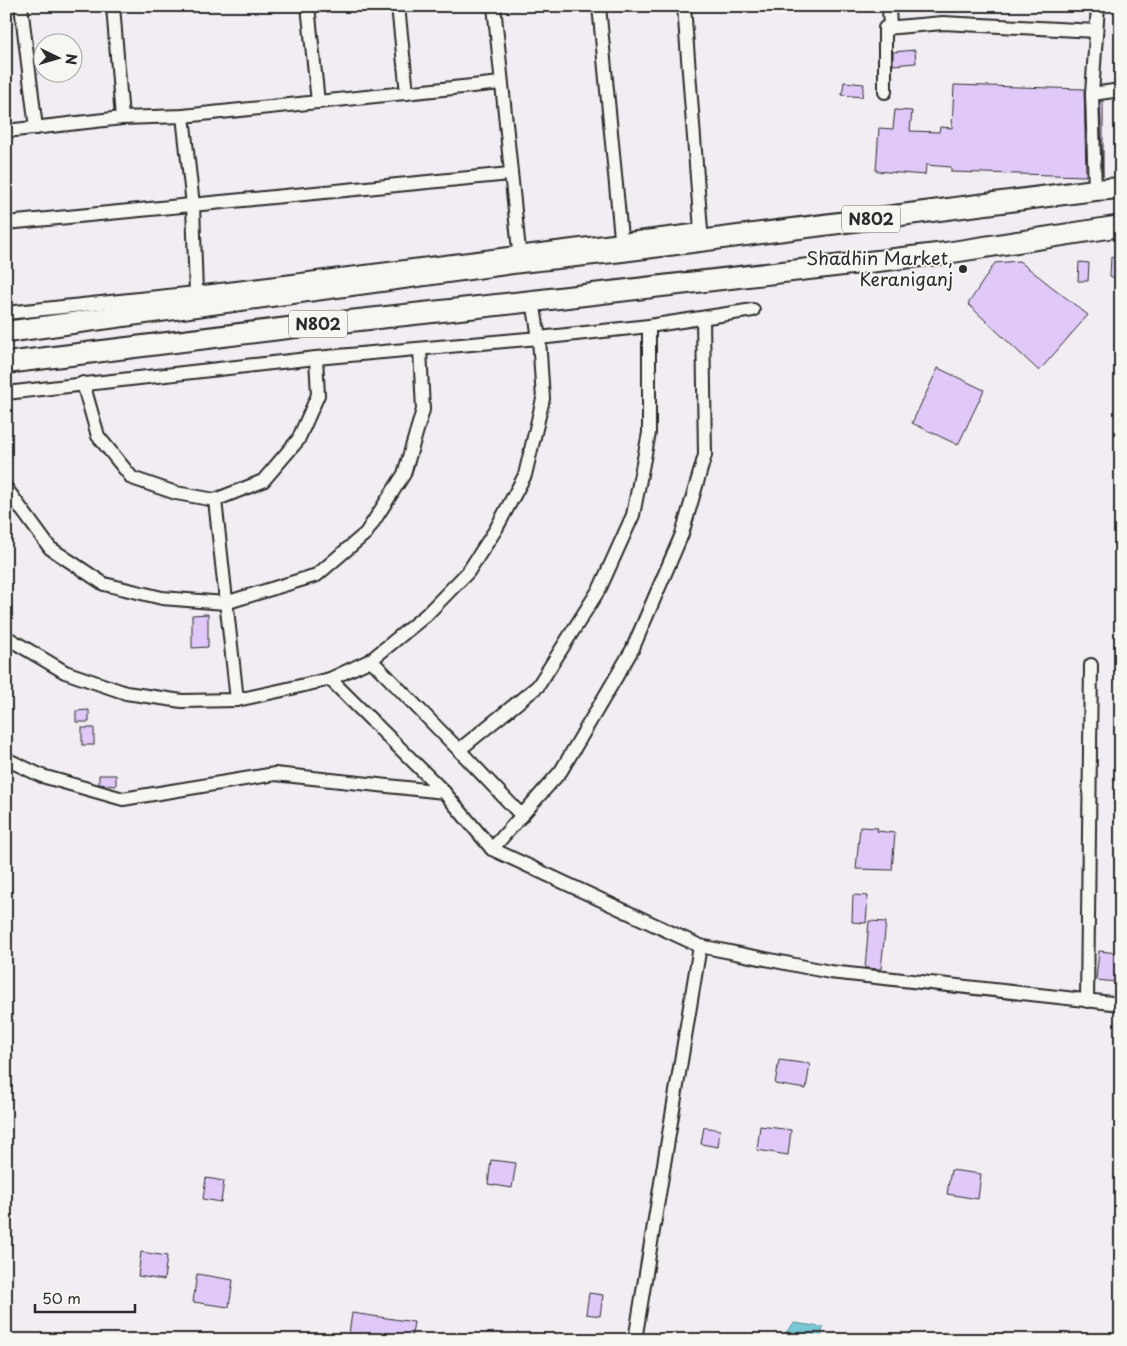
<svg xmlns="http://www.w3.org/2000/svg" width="1127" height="1346" viewBox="0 0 1127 1346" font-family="'Playpen Sans',sans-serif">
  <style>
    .water { fill: #78c7d5; stroke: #598991 }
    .building { fill: #e0c9f9; stroke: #2b2b2b }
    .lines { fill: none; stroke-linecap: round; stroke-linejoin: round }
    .minor-casing { stroke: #2b2b2b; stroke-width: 16 }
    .trunk-casing { stroke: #2b2b2b; stroke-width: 24 }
    .minor { stroke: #f6f6f2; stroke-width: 12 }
    .trunk { stroke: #f6f6f2; stroke-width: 20 }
    .poi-dot { fill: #2b2b2b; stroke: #f6f6f2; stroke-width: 2 }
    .labels { text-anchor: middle; stroke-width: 4; stroke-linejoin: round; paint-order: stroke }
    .shield { fill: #f6f6f2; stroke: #686867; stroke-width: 1 }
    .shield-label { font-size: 16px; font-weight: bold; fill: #2b2b2b }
    .poi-label { font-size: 18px; fill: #2b2b2b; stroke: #f6f6f2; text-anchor: end }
  </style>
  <rect width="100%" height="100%" fill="#f2edf3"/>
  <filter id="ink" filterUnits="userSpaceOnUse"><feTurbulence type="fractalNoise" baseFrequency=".02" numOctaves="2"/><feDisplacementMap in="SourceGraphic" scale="10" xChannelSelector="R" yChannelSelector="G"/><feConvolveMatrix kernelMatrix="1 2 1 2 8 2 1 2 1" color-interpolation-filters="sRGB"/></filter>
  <g filter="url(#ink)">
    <polygon class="water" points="794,1323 823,1327 821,1340 779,1340"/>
    <g class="building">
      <polygon points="915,50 916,63 893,65 893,52"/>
      <polygon points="844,82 864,84 862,97 842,95"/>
      <polygon points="954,85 1084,89 1086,176 951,172 951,167 926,165 925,175 876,171 879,128 893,129 895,110 912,111 910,131 939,132 940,127 952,128"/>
      <polygon points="1100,101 1103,101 1103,176"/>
      <polygon points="1111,257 1121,258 1121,281 1110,276"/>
      <polygon points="1019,261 1088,315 1039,371 968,304 995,263"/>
      <polygon points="1079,262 1089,263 1088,281 1078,281"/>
      <polygon points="938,368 984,390 958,445 912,423"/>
      <polygon points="208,614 208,647 192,648 192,615"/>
      <polygon points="89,710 89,722 76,722 76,711"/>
      <rect x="82" y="728" width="12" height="17"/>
      <polygon points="99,775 116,775 116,786 99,784"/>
      <polygon points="860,827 878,828 877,831 895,833 892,870 856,869"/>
      <polygon points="853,895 868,896 866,923 852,922"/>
      <polygon points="869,921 886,922 881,969 865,968"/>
      <polygon points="1099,951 1118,953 1116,982 1096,980"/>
      <polygon points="779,1060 810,1064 806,1089 775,1084"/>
      <polygon points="760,1126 791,1130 788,1155 757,1150"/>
      <polygon points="704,1127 720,1130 718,1147 701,1144"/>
      <polygon points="491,1160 516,1163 512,1188 488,1184"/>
      <polygon points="951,1170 981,1174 978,1199 947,1194"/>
      <polygon points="206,1178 224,1181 221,1202 203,1199"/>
      <polygon points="141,1252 167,1256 164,1280 138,1276"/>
      <polygon points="197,1274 233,1280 229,1307 193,1302"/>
      <polygon points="589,1293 603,1295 600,1316 586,1314"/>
      <polygon points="352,1313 414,1322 411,1340 390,1340 349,1334"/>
    </g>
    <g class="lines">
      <defs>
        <g id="minor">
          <polyline points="21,6 36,128"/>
          <polyline points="113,6 122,118"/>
          <polyline points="308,6 318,102"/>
          <polyline points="398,6 407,93"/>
          <polyline points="494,6 520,260"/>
          <polyline points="599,6 622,248"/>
          <polyline points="889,6 890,28"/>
          <polyline points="885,92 885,28 943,23 1096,31"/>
          <polyline points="1092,94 1098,6"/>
          <polyline points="183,116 193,205 196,293"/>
          <polyline points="6,131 122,118 183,116 501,83"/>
          <polyline points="1095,190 1092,94 1121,90"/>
          <polyline points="6,223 510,174"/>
          <polyline points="6,313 196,293 701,230 684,6"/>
          <polyline points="83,383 98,436 132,478 176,493 215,500 263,481 298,440 318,395 316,358"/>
          <polyline points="6,393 316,358 539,338 649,326 753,310"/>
          <polyline points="6,488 50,548 104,584 162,598 225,603 317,575 366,533 404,474 423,410 420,349"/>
          <polyline points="215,500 237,700"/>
          <polyline points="6,637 65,672 126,693 182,701 237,700 283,690 330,679 371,660 426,615 468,572 496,529 525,475 543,399 539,338 533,301"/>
          <polyline points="371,660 459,750 538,686 600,588 633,515 649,433 649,326"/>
          <polyline points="330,679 444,792"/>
          <polyline points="459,750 522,816"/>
          <polyline points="6,759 42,776 123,799 275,774 444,792 492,849 700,946 830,972 1121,1004"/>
          <polyline points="492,849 561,771 632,650 682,534 705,455 703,318"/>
          <polyline points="1087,1001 1091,665"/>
          <polyline points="635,1340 700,946"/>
        </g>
        <g id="trunk">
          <polyline points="6,332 520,262 622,251 1095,190 1121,188"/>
          <polyline points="6,363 304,326 533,301 946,253 1121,226"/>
        </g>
      </defs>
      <use href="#minor" class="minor-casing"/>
      <use href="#trunk" class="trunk-casing"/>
      <use href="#minor" class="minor"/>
      <use href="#trunk" class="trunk"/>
    </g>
  </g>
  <circle class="poi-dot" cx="963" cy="269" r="5"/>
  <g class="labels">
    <g class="shield">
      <rect x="842" y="205.5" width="58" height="27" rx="4"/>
      <rect x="289" y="310.5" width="58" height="27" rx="4"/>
    </g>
    <g class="shield-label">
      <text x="871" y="225">N802</text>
      <text x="318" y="330">N802</text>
    </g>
    <g class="poi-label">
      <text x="953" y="265">Shadhin Market,<tspan x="953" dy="21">Keraniganj</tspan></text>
    </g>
  </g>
  <rect width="1127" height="1346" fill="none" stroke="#f6f6f2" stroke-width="25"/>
  <rect x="12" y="12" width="1102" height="1321" fill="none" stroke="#2b2b2b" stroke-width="2" filter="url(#ink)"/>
  <g transform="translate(58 58) rotate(95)"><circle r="24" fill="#f6f6f2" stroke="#a5a5a2"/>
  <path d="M0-4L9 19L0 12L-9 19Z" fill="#2b2b2b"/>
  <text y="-8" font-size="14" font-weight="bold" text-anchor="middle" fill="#2b2b2b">N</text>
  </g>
  <path d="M35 1304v8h100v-8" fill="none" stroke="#2b2b2b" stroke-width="2.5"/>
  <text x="42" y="1304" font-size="15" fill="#2b2b2b" stroke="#f6f6f2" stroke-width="4" paint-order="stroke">50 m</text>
</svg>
